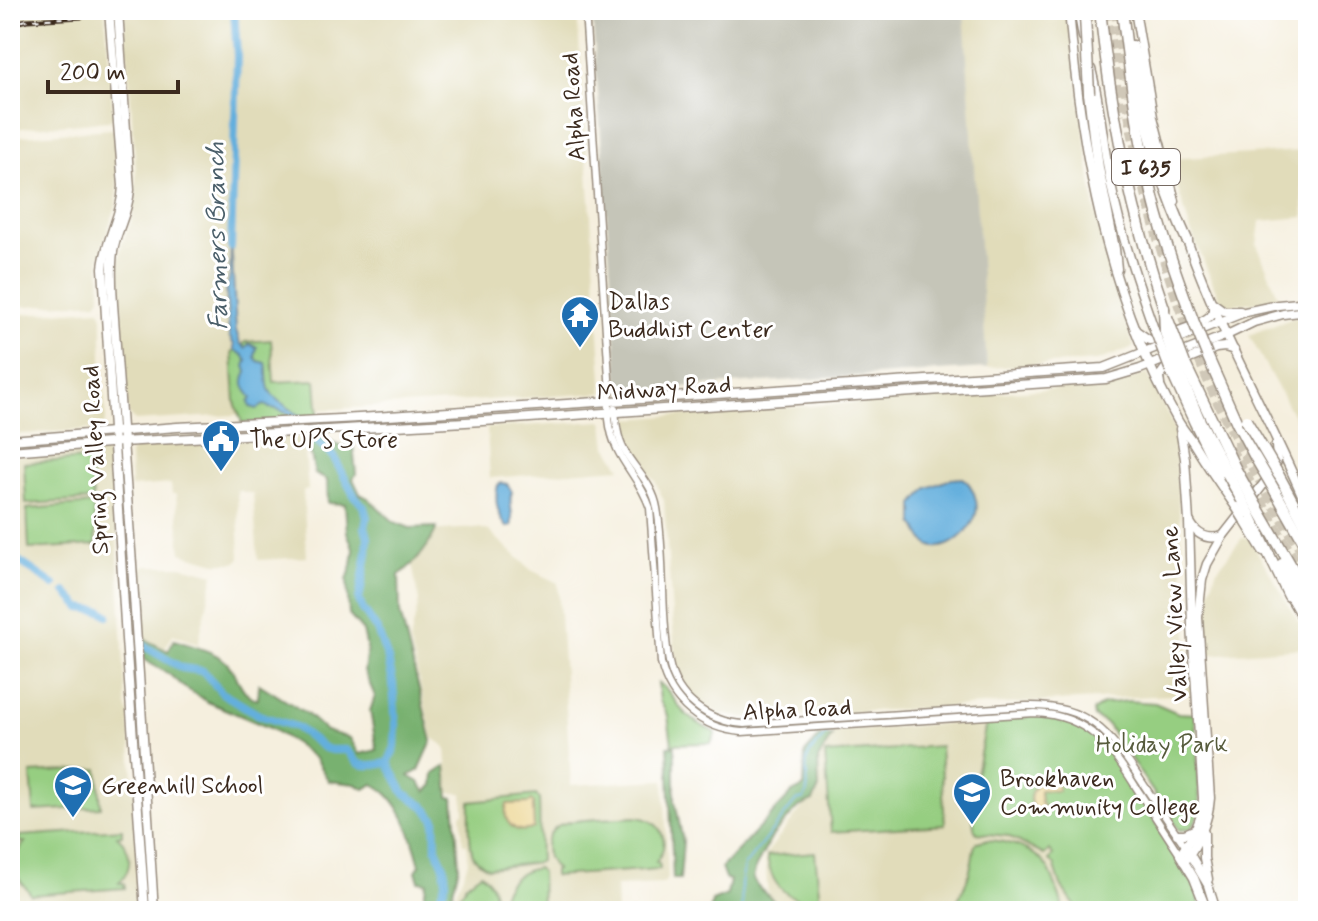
<svg xmlns="http://www.w3.org/2000/svg" width="1318" height="921" viewBox="0 0 1318 921" font-family="Mynerve,sans-serif">
  <style>
    .built { fill: #e1dcba }
    .industrial { fill: #c5c5b8 }
    .green { fill: #96ce81; stroke: #687c50; stroke-width: 2 }
    .forest { fill: #78b16f; stroke: #5a6e46; stroke-width: 2 }
    .sand { fill: #eeda9e; stroke: #94825e; stroke-width: 2 }
    .water { fill: #64afdd; stroke: #506c7e; stroke-width: 2 }
    .lines { fill: none; stroke-linecap: round; stroke-linejoin: round }
    .stream { stroke: #64afdd; stroke-width: 2 }
    .river { stroke: #64afdd; stroke-width: 8 }
    .highway-tunnel { stroke: #d0c8b8; stroke-width: 10; stroke-dasharray: 10 5; stroke-linecap: butt }
    .minor-casing { stroke: #988c7e; stroke-width: 9 }
    .major-casing { stroke: #988c7e; stroke-width: 11 }
    .highway-casing { stroke: #988c7e; stroke-width: 13 }
    .minor { stroke: #fff; stroke-width: 6 }
    .major { stroke: #fff; stroke-width: 8 }
    .highway { stroke: #fff; stroke-width: 10 }
    .rail-casing { stroke: #3b2a1e; stroke-width: 5 }
    .rail { stroke: #fff; stroke-width: 2; stroke-dasharray: 6; stroke-linecap: butt }
    .major-bridge-casing { stroke: #988c7e; stroke-width: 11; stroke-linecap: butt }
    .highway-bridge-casing { stroke: #988c7e; stroke-width: 13; stroke-linecap: butt }
    .major-bridge { stroke: #fff; stroke-width: 8 }
    .highway-bridge { stroke: #fff; stroke-width: 10 }
    .labels { text-anchor: middle; stroke-width: 6; stroke-linejoin: round; paint-order: stroke }
    .shield { fill: #fff; stroke: #766a62; stroke-width: 2 }
    .shield-label { font-size: 22px; font-weight: bold; fill: #3b2a1e }
    .street-label { font-size: 24px; fill: #3b2a1e; stroke: #fff }
    .poi-label { font-size: 24px; fill: #3b2a1e; stroke: #fff; text-anchor: start }
    .park-label { font-size: 24px; fill: #565b3c; stroke: #fff }
    .water-label { font-size: 26px; font-style: italic; fill: #4b5f6a; stroke: #fff }
  </style>
  <rect width="100%" height="100%" fill="#fff"/>
  <filter id="ink" filterUnits="userSpaceOnUse"><feTurbulence type="fractalNoise" baseFrequency=".0125" numOctaves="2"/><feDisplacementMap in="SourceGraphic" scale="16" xChannelSelector="R" yChannelSelector="G"/><feConvolveMatrix kernelMatrix="1 2 1 2 8 2 1 2 1" color-interpolation-filters="sRGB"/></filter>
  <filter id="wash" filterUnits="userSpaceOnUse"><feTurbulence type="fractalNoise" baseFrequency=".006" numOctaves="4" result="noise"/><feDisplacementMap in="SourceGraphic" scale="32" xChannelSelector="R" yChannelSelector="G"/><feGaussianBlur stdDeviation="1.8" result="paint"/><feColorMatrix in="noise" values="0 0 0 0 0 0 0 0 0 0 0 0 0 0 0 0 0 1.4 0 .05"/><feComposite in="paint" operator="in"/></filter>
  <g filter="url(#wash)">
    <rect width="100%" height="100%" fill="#f5efde"/>
    <g class="built">
      <polygon points="10,10 105,10 113,117 109,121 10,129"/>
      <polygon points="124,10 577,10 603,393 135,421 128,413 119,260 122,242 131,222 136,200 136,171"/>
      <polygon points="964,10 1067,10 1094,202 1111,277 1134,347 1097,361 987,368"/>
      <polygon points="111,129 114,131 118,193 116,207 102,247 100,264 101,297 97,302 10,307 10,137"/>
      <polygon points="1300,151 1304,217 1260,221 1257,245 1280,300 1222,305 1190,229 1169,159"/>
      <polygon points="99,309 102,313 102,366 106,419 104,425 96,429 10,435 10,315"/>
      <polygon points="1308,317 1308,443 1249,335 1293,318"/>
      <polygon points="1148,374 1174,428 1191,694 742,718 722,714 705,705 691,693 680,676 675,657 664,501 655,481 637,458 628,435 626,419 1108,385"/>
      <polygon points="602,421 604,424 607,446 621,468 490,478 487,428"/>
      <polygon points="304,436 308,490 303,491 307,557 258,560 253,494 237,490 240,557 237,562 234,563 216,563 181,553 176,494 172,494 171,484 131,487 130,453 134,447"/>
      <polygon points="102,451 109,456 117,538 126,705 129,715 142,911 10,911 10,456"/>
      <polygon points="479,528 489,531 531,570 558,583 571,785 664,780 668,878 663,884 616,886 617,911 451,911 449,909 468,863 467,844 463,844 461,814 464,813 463,793 449,793 446,747 433,738 410,641 419,601 406,532"/>
      <polygon points="1242,538 1247,538 1251,541 1308,637 1308,648 1206,655 1206,604 1216,571"/>
      <polygon points="143,566 181,566 214,574 198,644 173,634 165,648 140,636 138,570"/>
      <polygon points="1039,717 1194,884 1202,911 769,911 765,855 816,790 816,759 833,732"/>
    </g>
    <polygon class="industrial" points="592,10 964,10 987,368 619,391"/>
    <g class="green">
      <polygon points="271,340 274,382 316,380 319,420 242,423 235,402 232,352 239,351 245,342"/>
      <polygon points="90,459 93,500 26,504 24,463"/>
      <polygon points="93,504 96,545 29,549 27,509"/>
      <path d="M658,683c13,6 18,24 30,33 8,7 19,12 28,17l-5,10 -39,1 -4,-28 -8,-15z"/>
      <polygon points="1128,701 1155,703 1178,713 1195,714 1200,805 1198,817 1191,829 1179,830 1107,724 1094,717 1093,711 1103,704"/>
      <polygon points="1036,716 1067,721 1090,734 1110,752 1182,863 1198,893 1201,911 1079,911 1061,886 1054,864 1049,860 1053,855 1050,850 1044,855 1008,836 977,833 974,828 972,795 986,723 990,719"/>
      <polygon points="940,746 945,825 831,832 825,754"/>
      <polygon points="98,769 101,807 34,811 31,773"/>
      <path d="M536,795l3,3c1,21 0,42 1,63l-5,2 -47,5c-5,-3 -12,-7 -15,-13 -5,-13 -3,-39 -3,-53z"/>
      <path d="M635,817c26,2 37,24 21,45l3,1 1,6 -106,7v-6l2,-1c-8,-8 -12,-17 -9,-29 3,-8 9,-15 18,-17 16,-5 51,-4 70,-6z"/>
      <path d="M122,829v6l-5,1c15,13 17,32 2,47h5l1,5 -94,7c-3,-7 -8,-9 -12,-16 -7,-13 -3,-26 6,-37h-6v-6z"/>
      <path d="M985,840c22,0 52,9 64,30 4,7 11,28 14,36l-5,5h-108c11,-14 19,-32 22,-50 2,-8 0,-12 5,-19z"/>
      <path d="M815,852l5,50c-31,0 -49,-14 -53,-46z"/>
      <path d="M537,868l4,4 1,39h-43c1,-23 15,-39 38,-43z"/>
      <path d="M481,873c12,10 15,22 14,38h-33l-7,-5v-4l10,-15v-2z"/>
    </g>
    <g class="forest">
      <path d="M323,437l19,10 11,-3 3,30 -3,5 7,15 8,4 26,24 16,6 27,-1c-8,21 -20,35 -38,48l1,38 32,128 -13,29 -10,6 10,6 7,10 7,-7 1,-11 12,-8 3,31 5,1 5,68 -8,33 -8,3 -1,9h-34l1,-5 12,3 6,-27 -8,-1 -3,-10 4,-6c-7,-28 -19,-68 -47,-81l-8,5 -10,-5 -26,-3 -14,-22 -19,-15 -24,-15 -64,-27 -26,-16 -13,-12 -25,-14v-21l24,12 6,-11c15,5 41,11 52,22 12,11 14,34 32,37l1,-15 48,30 19,17 24,7 9,16 18,-4 -7,-39 5,-15 -11,-25 3,-22 -4,-18 -14,-16 -2,-35 5,-15 2,-15 -7,-18 -2,-28 -17,-1 -1,-23 -12,-6 -7,-35z"/>
      <polygon points="820,736 832,736 818,759 819,788 813,801 799,807 773,835 756,866 753,879 760,889 775,902 774,911 710,911 712,901 727,895 730,880 725,879 721,868 792,793 804,787 805,753"/>
      <polygon points="668,746 675,746 675,801 683,842 680,879 673,879"/>
    </g>
    <g class="sand">
      <path d="M1043,780h9l5,2 1,9 -17,-1 -1,2 1,11 4,5 -11,1c-8,-11 -3,-22 9,-29z"/>
      <path d="M531,801l3,2 -1,3 1,22c-18,8 -33,-5 -27,-24l22,-1z"/>
    </g>
    <g class="water">
      <path d="M231,236l5,94 4,13 5,5 4,-4 8,3 -2,10 3,4 8,2c2,9 0,17 3,26 6,15 25,18 33,31l-25,-11 -8,-1 -2,-2 -3,-1 -7,4 -7,-2 -1,-6 3,-3c-8,-10 -11,-14 -5,-26l-2,-6 2,-5 -4,-6 -9,-5v-5l-5,-9 -3,-45 4,-16z"/>
      <path d="M962,478c11,6 18,26 13,39 -6,15 -27,35 -44,29 -8,-3 -11,-13 -15,-20l-2,-1v-21l13,-16 24,-9z"/>
      <path d="M502,483l5,1 5,8c-5,10 3,23 -1,34l-4,1c-10,-13 -13,-26 -9,-42z"/>
    </g>
    <g class="lines">
      <path class="stream" d="M742,911l-1,-26 3,-19 52,-65 8,-2c9,-14 -3,-31 6,-46 3,-6 12,-13 17,-20"/>
      <g class="river">
        <polyline points="231,247 237,56 234,10"/>
        <polyline points="300,419 315,439 333,456 354,495 364,507 367,518 365,527 368,537 367,553 359,600 362,608 377,630 388,659 393,683 396,725 395,747 388,763 404,793 424,806 435,819 436,848 444,866 446,881 435,911"/>
        <polyline points="10,557 19,561 54,585"/>
        <polyline points="66,592 81,608 102,611 108,615"/>
        <path d="M144,646l38,22 21,3 19,22 37,22 37,12 28,21 7,2h15c5,3 9,12 14,14 7,3 21,0 28,-1"/>
      </g>
    </g>
  </g>
  <g filter="url(#ink)">
    <g class="lines">
      <g class="highway-tunnel">
        <polyline points="1106,10 1120,115"/>
        <path d="M1116,10c5,40 9,81 16,121 18,89 44,178 81,261 27,59 63,115 95,171"/>
        <polyline points="1230,448 1308,583"/>
      </g>
      <defs>
        <g id="minor">
          <path d="M585,10l25,383c-2,9 -1,17 -1,26 4,41 29,53 41,89l11,155c9,40 42,66 81,69l293,-19c55,2 78,37 104,79 14,21 27,42 41,63"/>
          <path d="M615,408c1,14 2,29 9,42 11,20 29,34 33,58 6,34 5,71 7,105 1,16 2,33 5,49 7,36 39,60 75,62l282,-18c62,-2 83,26 114,73 15,23 30,45 46,68"/>
        </g>
        <g id="major">
          <path d="M109,10l14,176c-1,30 -17,51 -20,82l23,371 19,272"/>
          <path d="M118,10l12,180c-2,22 -11,35 -16,56 -4,18 -2,39 -1,58l19,260 22,347"/>
          <path d="M1069,10c12,143 38,285 109,411 4,7 9,13 14,20 14,23 29,45 44,66"/>
          <polyline points="1078,10 1083,37"/>
          <polyline points="1135,10 1153,117 1175,201"/>
          <path d="M1091,69c10,38 12,77 20,116 10,50 27,99 44,147"/>
          <path d="M1186,237c32,94 84,180 122,272"/>
          <path d="M1135,330l14,10c10,-1 55,-17 61,-24 4,-5 3,-7 3,-13l11,8h16"/>
          <polyline points="1170,371 1194,423 1223,482"/>
          <polyline points="1160,385 1159,377 1165,369 1216,348 1225,347 1234,350"/>
          <path d="M1180,429l5,30 4,62 3,105 11,172c0,23 -11,39 -23,57l14,23 13,33"/>
          <polyline points="10,440 177,427 359,418 1104,368 1245,312 1278,305 1308,302"/>
          <polyline points="10,451 122,442 500,420 1106,379 1140,369 1227,335 1254,322 1283,314 1308,311"/>
          <polyline points="1244,520 1263,551"/>
          <path d="M1190,522c7,14 18,18 33,14"/>
          <polyline points="1286,590 1308,628"/>
          <polyline points="1204,833 1204,858 1208,879"/>
          <polyline points="1177,834 1185,834 1196,829"/>
          <polyline points="1188,851 1208,885 1216,911"/>
          <path d="M1184,862c15,-20 24,-39 26,-64l-12,-181 4,-37 5,-16 16,-28 50,-64 4,-11 -1,-16"/>
        </g>
        <g id="highway">
          <path d="M1100,10c11,102 30,201 64,298"/>
          <path d="M1122,10c7,57 14,113 27,170 10,47 27,94 44,140"/>
          <path d="M1132,46c6,22 8,46 13,68 10,44 23,85 42,126"/>
          <polyline points="1089,93 1098,168 1114,249 1116,269"/>
          <polyline points="1207,355 1237,423 1255,457"/>
          <polyline points="1185,364 1235,468"/>
          <polyline points="1177,368 1200,421 1227,473"/>
          <polyline points="1278,474 1308,530"/>
          <polyline points="1275,491 1308,549"/>
          <polyline points="1257,507 1308,595"/>
          <polyline points="1249,513 1289,596"/>
          <polyline points="1282,564 1308,614"/>
        </g>
      </defs>
      <use href="#minor" class="minor-casing"/>
      <use href="#major" class="major-casing"/>
      <use href="#highway" class="highway-casing"/>
      <use href="#minor" class="minor"/>
      <use href="#major" class="major"/>
      <use href="#highway" class="highway"/>
      <defs>
        <polyline id="rail" points="10,24 27,20 81,17"/>
      </defs>
      <use href="#rail" class="rail-casing"/>
      <use href="#rail" class="rail"/>
      <defs>
        <g id="major-bridge">
          <polyline points="1155,332 1170,371"/>
          <polyline points="1236,507 1244,520"/>
        </g>
        <g id="highway-bridge">
          <polyline points="1085,16 1089,93"/>
          <polyline points="1164,308 1165,332 1177,368"/>
          <polyline points="1167,317 1185,364"/>
          <polyline points="1193,320 1207,355"/>
          <polyline points="1246,420 1278,474"/>
          <polyline points="1255,457 1275,491"/>
          <polyline points="1235,468 1257,507"/>
          <polyline points="1227,473 1249,513"/>
        </g>
      </defs>
      <use href="#major-bridge" class="major-bridge-casing"/>
      <use href="#highway-bridge" class="highway-bridge-casing"/>
      <use href="#major-bridge" class="major-bridge"/>
      <use href="#highway-bridge" class="highway-bridge"/>
    </g>
  </g>
  <defs>
    <symbol id="temple-pin" viewBox="-11 -11 22 30"><path d="M0 17L-7.5 6A9.5 9.5 0 1 1 7.5 6Z" fill="#1f6fb2" stroke="#fff"/><path d="M0-6L5-2H3V0L6.5 2.5H4V6H1.5V3h-3V6H-4V2.5H-6.5L-3 0V-2H-5Z" fill="#fff"/></symbol>
    <symbol id="civic-pin" viewBox="-11 -11 22 30"><path d="M0 17L-7.5 6A9.5 9.5 0 1 1 7.5 6Z" fill="#1f6fb2" stroke="#fff"/><path d="M-.6-6.5H3V-4.5H.6V-3L4-1V1h2V6H-6V1h2V-1L-.6-3ZM-1.2 2.5V6h2.4V2.5Z" fill="#fff"/></symbol>
    <symbol id="school-pin" viewBox="-11 -11 22 30"><path d="M0 17L-7.5 6A9.5 9.5 0 1 1 7.5 6Z" fill="#1f6fb2" stroke="#fff"/><path d="M0-5L7-2L0 1L-7-2ZM-4 1L0 2.5L4 1V4Q0 6-4 4Z" fill="#fff"/></symbol>
    <symbol id="university-pin" viewBox="-11 -11 22 30"><path d="M0 17L-7.5 6A9.5 9.5 0 1 1 7.5 6Z" fill="#1f6fb2" stroke="#fff"/><path d="M0-5L7-2L0 1L-7-2ZM-4 1L0 2.5L4 1V4Q0 6-4 4Z" fill="#fff"/></symbol>
  </defs>
  <g fill-rule="evenodd">
    <use href="#temple-pin" x="558" y="293" width="44" height="60"/>
    <use href="#civic-pin" x="199" y="417" width="44" height="60"/>
    <use href="#school-pin" x="51" y="763" width="44" height="60"/>
    <use href="#university-pin" x="950" y="770" width="44" height="60"/>
  </g>
  <g class="labels">
    <rect class="shield" x="1112" y="149" width="68" height="36" rx="6"/>
    <g class="shield-label">
      <text x="1146" y="175">I 635</text>
    </g>
    <g class="street-label">
      <text transform="translate(573 107) rotate(-94)" y="8">Alpha Road</text>
      <text transform="translate(664 388) rotate(-4)" y="8">Midway Road</text>
      <text transform="translate(95 460) rotate(-93)" y="8">Spring Valley Road</text>
      <text transform="translate(1174 614) rotate(-93)" y="8">Valley View Lane</text>
      <text transform="translate(797 709) rotate(-3)" y="8">Alpha Road</text>
    </g>
    <g class="poi-label">
      <text x="608" y="309">Dallas<tspan x="608" dy="28">Buddhist Center</tspan></text>
      <text x="249" y="447">The UPS Store</text>
      <text x="1000" y="786">Brookhaven<tspan x="1000" dy="28">Community College</tspan></text>
      <text x="101" y="793">Greenhill School</text>
    </g>
    <g class="park-label">
      <text x="1162" y="752">Holiday Park</text>
    </g>
    <g class="water-label">
      <text transform="translate(216 236) rotate(-91)" y="9">Farmers Branch</text>
    </g>
  </g>
  <rect width="1318" height="921" fill="none" stroke="#fff" stroke-width="40"/>
  <path d="M48 80v12h130v-12" fill="none" stroke="#3b2a1e" stroke-width="4"/>
  <text x="60" y="80" font-size="24" fill="#3b2a1e" stroke="#ffffff" stroke-width="6" paint-order="stroke">200 m</text>
</svg>
